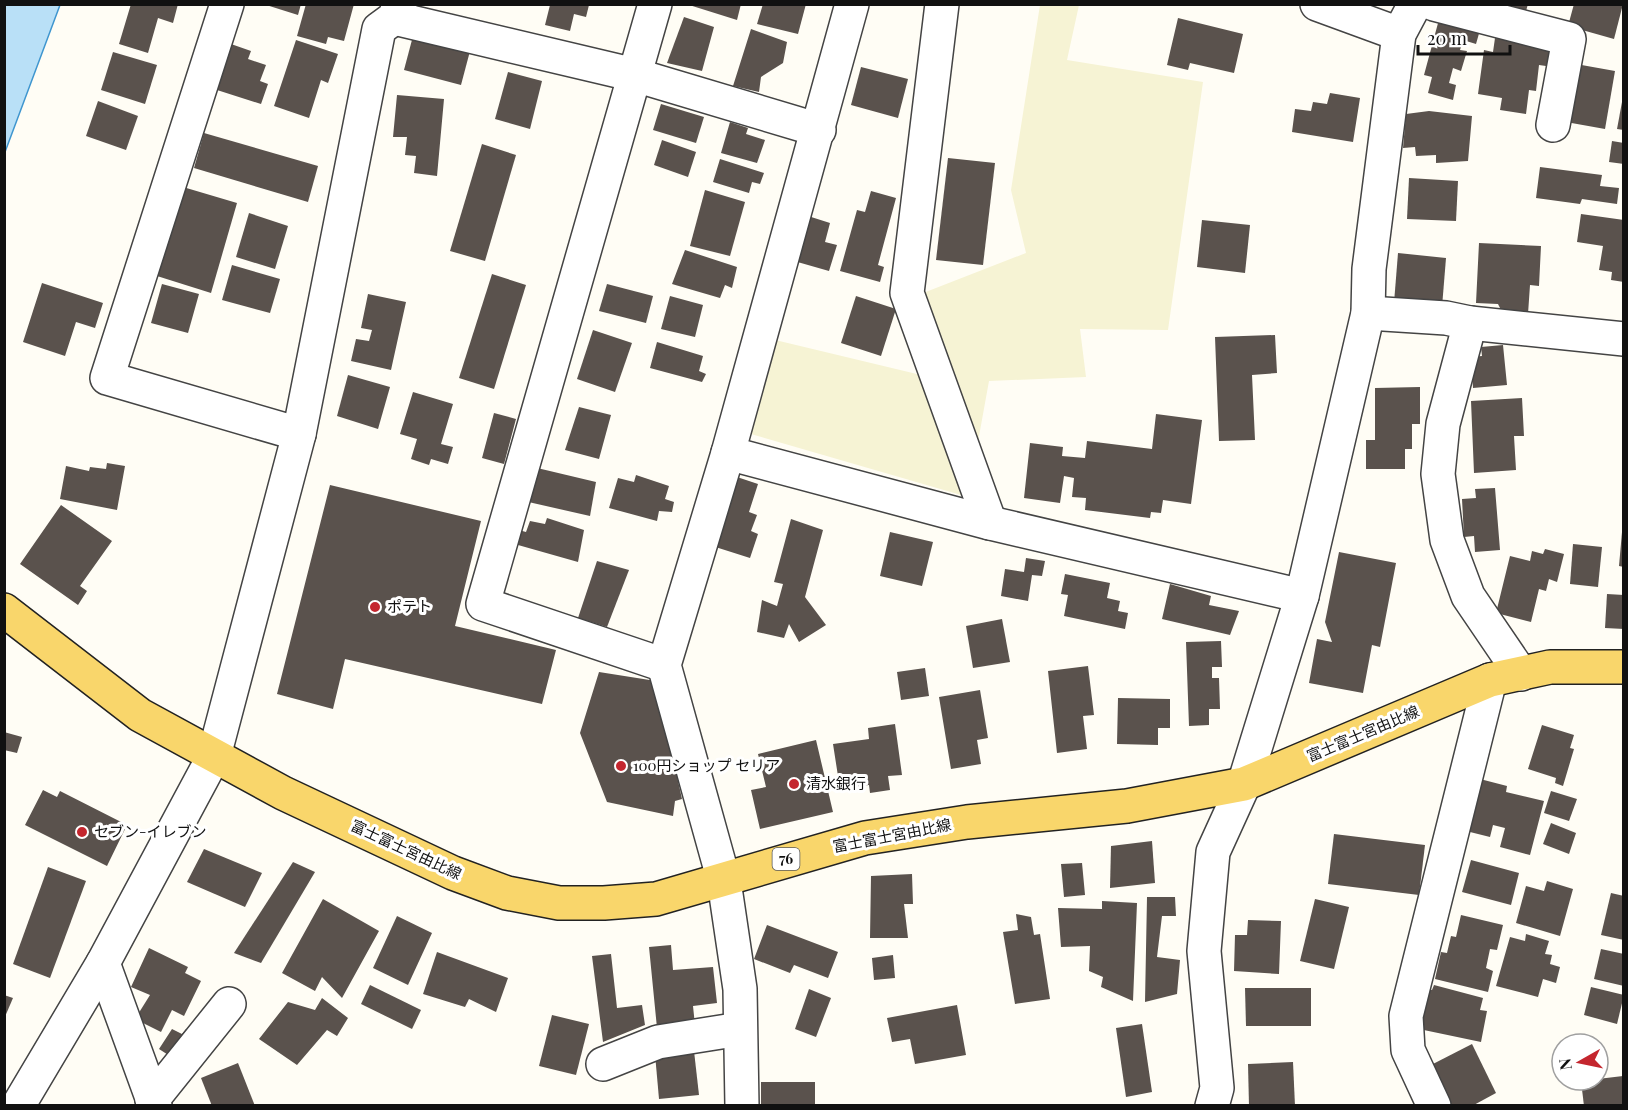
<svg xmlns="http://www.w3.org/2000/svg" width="1628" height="1110" viewBox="0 0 1628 1110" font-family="'Playfair Display','Noto Sans JP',serif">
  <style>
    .farmland { fill: #f6f3d4 }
    .water { fill: #b9e0f7; stroke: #3f96cf; stroke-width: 1.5 }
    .building { fill: #5a524d }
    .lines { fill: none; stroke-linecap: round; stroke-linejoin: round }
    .minor-casing { stroke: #444; stroke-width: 36 }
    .major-casing { stroke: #222; stroke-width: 36 }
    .minor { stroke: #fff; stroke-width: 33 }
    .major { stroke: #f9d66b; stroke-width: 33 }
    .poi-dot { fill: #c4262e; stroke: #fff; stroke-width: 2 }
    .labels { text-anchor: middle; stroke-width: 6; stroke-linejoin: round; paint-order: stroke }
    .shield { fill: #fff; stroke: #585858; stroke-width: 1.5 }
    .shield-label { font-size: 14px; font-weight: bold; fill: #111 }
    .poi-label { font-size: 15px; fill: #111; stroke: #fff; text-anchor: start }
    .street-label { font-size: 15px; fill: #111; stroke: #fff }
  </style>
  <rect width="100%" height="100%" fill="#fffdf5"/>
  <polygon class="farmland" points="1040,5 1079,5 1067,60 1203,82 1168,330 1080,329 1086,377 989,381 968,497 744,432 771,339 946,381 918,295 1026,253 1011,190"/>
  <polygon class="water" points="5,4 60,5 5,152 4,5"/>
  <g class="building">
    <polygon points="131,4 178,4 173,23 158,18 148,53 119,44"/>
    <polygon points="263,4 301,4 298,15"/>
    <polygon points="306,4 354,4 344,41 328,37 326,44 297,36"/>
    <polygon points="686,4 741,4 737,20"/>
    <polygon points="763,4 806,4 798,34 757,24"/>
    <polygon points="1484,4 1528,4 1524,18"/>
    <polygon points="1574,4 1623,4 1614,39 1568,26"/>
    <polygon points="550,5 589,5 586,17 574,14 570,31 545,25"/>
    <polygon points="1441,12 1482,23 1476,44 1463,40 1460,50 1467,51 1461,71 1453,68 1449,83 1456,85 1453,100 1428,93 1432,77 1424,75"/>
    <polygon points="684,17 714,27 702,71 667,63"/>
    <polygon points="1178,18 1243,34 1234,73 1190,63 1188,70 1167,65"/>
    <polygon points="751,29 787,42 783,63 761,77 759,92 733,86"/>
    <polygon points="413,36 470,51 461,85 404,70"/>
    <polygon points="1495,38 1555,46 1553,67 1539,65 1536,91 1529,90 1526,114 1500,110 1502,98 1478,94 1484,50 1493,52"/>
    <polygon points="296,40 338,54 328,83 321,80 309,118 274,106"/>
    <polygon points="231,44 251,51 248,59 266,65 260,81 268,84 261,104 217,90"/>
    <polygon points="113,52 157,65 145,104 101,90"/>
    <polygon points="1576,64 1615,71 1605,129 1566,122"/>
    <polygon points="861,67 908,79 898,118 851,105"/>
    <polygon points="508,72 542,81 530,129 495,119"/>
    <polygon points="1330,93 1360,98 1353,142 1292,132 1295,109 1311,111 1313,102 1327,104"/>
    <polygon points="397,95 444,99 437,176 414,173 416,156 405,155 407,137 393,137"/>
    <polygon points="98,101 138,116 126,150 86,136"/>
    <polygon points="1622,102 1624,102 1624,130 1617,129"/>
    <polygon points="661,104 704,117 696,143 653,130"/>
    <polygon points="1429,111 1472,116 1468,161 1436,163 1436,155 1416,156 1415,147 1403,148 1406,114"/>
    <polygon points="730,122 748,128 746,134 765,140 757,163 721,153"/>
    <polygon points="204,133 318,166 308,202 194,168"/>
    <polygon points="662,140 696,152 688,177 654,165"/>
    <polygon points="1612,141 1624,143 1624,164 1609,162"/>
    <polygon points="482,144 516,155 485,261 450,251"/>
    <polygon points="948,158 995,163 983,265 936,260"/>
    <polygon points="720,159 764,173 760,184 752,182 749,193 713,182"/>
    <polygon points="1540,167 1602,175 1600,186 1619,188 1617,204 1582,199 1580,204 1536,198"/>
    <polygon points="1409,178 1458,181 1456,221 1407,219"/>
    <polygon points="183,187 237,203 211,293 157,276"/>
    <polygon points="705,190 745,202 730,256 690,246"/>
    <polygon points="871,191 896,198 878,265 884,267 880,282 840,271 857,210 865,212"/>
    <polygon points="249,213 288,226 275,269 236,257"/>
    <polygon points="1581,214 1624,220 1624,282 1611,280 1612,272 1599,270 1603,246 1577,242"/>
    <polygon points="808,216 830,223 825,242 837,245 829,271 794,261"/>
    <polygon points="1202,220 1250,225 1245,273 1197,267"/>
    <polygon points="1479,243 1541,246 1539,286 1530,285 1528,314 1502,312 1498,304 1476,303"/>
    <polygon points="685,250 737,267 732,288 725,285 720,298 672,284"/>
    <polygon points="1398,253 1446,258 1442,307 1394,303"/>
    <polygon points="232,265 280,279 270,313 222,300"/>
    <polygon points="492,274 526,285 494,389 459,378"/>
    <polygon points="42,283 103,303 95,328 76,322 65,356 23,342"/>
    <polygon points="162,284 199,294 188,333 151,323"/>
    <polygon points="607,284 653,296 646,323 599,311"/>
    <polygon points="368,294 406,302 391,370 351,361 356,339 369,341 372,330 361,328"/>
    <polygon points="670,296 703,305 695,337 661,329"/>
    <polygon points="856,296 896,309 881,356 841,343"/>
    <polygon points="593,330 632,343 615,392 577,379"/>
    <polygon points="1275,335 1277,373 1252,375 1255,440 1219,441 1215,337"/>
    <polygon points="657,342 703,356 699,371 706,374 702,382 650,368"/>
    <polygon points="1503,345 1507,385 1473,388 1471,357 1482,356 1481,347"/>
    <polygon points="348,375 390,387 378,429 337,416"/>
    <polygon points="1420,387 1420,424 1412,424 1412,449 1405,449 1405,469 1366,469 1366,440 1375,440 1375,388"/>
    <polygon points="413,392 453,404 441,444 453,447 448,464 431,459 429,465 411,459 417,439 400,434"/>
    <polygon points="1522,398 1524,436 1514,436 1516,470 1474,473 1471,401"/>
    <polygon points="579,407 611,415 599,459 565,450"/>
    <polygon points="494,413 516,419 504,464 482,458"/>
    <polygon points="1156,414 1202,420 1191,504 1163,500 1161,513 1151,512 1150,518 1085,510 1086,498 1072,497 1074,478 1064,476 1060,503 1024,498 1030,443 1063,447 1062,456 1085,458 1087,441 1152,449"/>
    <polygon points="107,463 125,466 117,510 60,499 66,466 89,471 90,467 106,469"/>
    <polygon points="533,467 596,482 590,516 524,501"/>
    <polygon points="728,474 758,484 749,512 757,515 751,531 758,534 750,558 706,544"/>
    <polygon points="636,475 669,486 665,499 674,502 672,512 659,511 657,521 609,508 618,478 634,482"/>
    <polygon points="330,485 481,521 455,626 556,650 542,704 345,659 333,709 277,694"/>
    <polygon points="1495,488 1500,550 1475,552 1474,536 1464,537 1462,499 1476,498 1475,489"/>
    <polygon points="61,505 112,541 80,586 87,591 78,605 20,564"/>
    <polygon points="547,518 584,530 578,562 511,543 515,529 526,532 530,521 545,524"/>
    <polygon points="791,519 823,530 805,597 826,625 799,642 789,624 784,638 757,632 762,600 777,606 783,584 774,582"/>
    <polygon points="890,532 933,542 922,586 880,576"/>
    <polygon points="1622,532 1624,533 1624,567 1619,566"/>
    <polygon points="1573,544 1602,547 1598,587 1570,584"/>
    <polygon points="1545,549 1564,554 1557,582 1549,579 1546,591 1539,589 1531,622 1496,613 1510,556 1530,561 1532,551 1543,554"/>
    <polygon points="1339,552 1396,563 1380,647 1372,645 1363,693 1309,683 1317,639 1332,642 1325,622"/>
    <polygon points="1026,558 1045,561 1042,576 1032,575 1028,601 1001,596 1005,569 1024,572"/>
    <polygon points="597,561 629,570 607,627 578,618"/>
    <polygon points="1065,574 1110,583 1107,598 1120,601 1118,611 1128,613 1125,629 1064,616 1068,595 1061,594"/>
    <polygon points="1170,584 1211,596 1209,605 1239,611 1230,635 1162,619"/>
    <polygon points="1607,594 1624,595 1624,629 1605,628"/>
    <polygon points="1002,619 1010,662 973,668 966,626"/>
    <polygon points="1221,641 1222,667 1212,667 1212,678 1219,678 1220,709 1209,709 1209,725 1189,726 1186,642"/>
    <polygon points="1088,666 1094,715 1083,716 1087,749 1057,753 1048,671"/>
    <polygon points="925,668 929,696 901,700 897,672"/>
    <polygon points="599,672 656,681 682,799 675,801 673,816 607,802 580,733"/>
    <polygon points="980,690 988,738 977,740 981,764 951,769 939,697"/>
    <polygon points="1118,698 1170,699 1170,728 1158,728 1158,745 1117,744"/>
    <polygon points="895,724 902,775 888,776 890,790 870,793 869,785 840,789 833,744 869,739 868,728"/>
    <polygon points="1542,725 1574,735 1570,748 1574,749 1563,786 1555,783 1556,778 1528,769"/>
    <polygon points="4,732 22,737 17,753 4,750"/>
    <polygon points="816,740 833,812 760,829 751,790 766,787 758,754"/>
    <polygon points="1480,779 1507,786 1506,792 1544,801 1530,855 1500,847 1505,828 1493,825 1490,837 1466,831"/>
    <polygon points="43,790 57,797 60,791 127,825 107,866 25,825"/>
    <polygon points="1551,791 1577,799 1569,821 1544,813"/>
    <polygon points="1551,823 1576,833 1569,854 1543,844"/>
    <polygon points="1334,834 1425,845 1419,895 1328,884"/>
    <polygon points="1152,841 1155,883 1110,888 1111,846"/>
    <polygon points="204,849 262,873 245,907 187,882"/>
    <polygon points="1471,860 1519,873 1511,905 1462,892"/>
    <polygon points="293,862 315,872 261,963 234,953"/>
    <polygon points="1082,863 1085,895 1064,897 1061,864"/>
    <polygon points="48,867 86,881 50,978 13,964"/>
    <polygon points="912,874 913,904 904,904 908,938 870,938 871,876"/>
    <polygon points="1547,881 1573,889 1560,936 1516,923 1526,886 1544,891"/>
    <polygon points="1611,893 1624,896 1624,940 1601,935"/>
    <polygon points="1147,897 1175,897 1176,916 1162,916 1157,957 1180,960 1177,994 1145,1002"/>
    <polygon points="323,899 379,931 342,998 322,977 315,991 282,973"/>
    <polygon points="1315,899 1349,907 1334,969 1300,961"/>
    <polygon points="1102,901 1137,903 1133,1001 1101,987 1103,977 1089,971 1090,946 1061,947 1058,908 1102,909"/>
    <polygon points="1016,914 1031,917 1034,935 1040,934 1050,999 1015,1004 1003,932 1018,930"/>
    <polygon points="1461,915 1503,925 1497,950 1490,949 1486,968 1493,971 1488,992 1435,979 1441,952 1447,953 1451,936 1456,937"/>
    <polygon points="397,916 432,933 408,985 373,968"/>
    <polygon points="1248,920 1281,921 1279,974 1234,971 1235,935 1247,935"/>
    <polygon points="767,925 838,952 828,978 794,965 790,973 754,959"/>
    <polygon points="1526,934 1549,941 1545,954 1552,955 1550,964 1560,967 1556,983 1543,979 1538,997 1496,986 1510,937 1525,941"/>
    <polygon points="671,945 673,970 713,967 717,1003 693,1006 695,1025 657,1028 649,947"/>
    <polygon points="149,948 188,967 185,973 201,981 184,1016 172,1010 161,1032 135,1019 150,995 131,987"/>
    <polygon points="1601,949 1624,954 1624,986 1594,979"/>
    <polygon points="437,952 508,978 496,1012 469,999 465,1007 423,994"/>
    <polygon points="611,954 617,1008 642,1005 645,1025 603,1042 592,956"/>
    <polygon points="893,955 895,978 874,980 872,958"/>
    <polygon points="370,985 421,1010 412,1029 361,1004"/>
    <polygon points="1434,985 1483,998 1480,1010 1487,1011 1481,1042 1419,1029 1427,989 1432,990"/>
    <polygon points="1591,987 1624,995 1617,1024 1584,1015"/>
    <polygon points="1245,988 1311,988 1311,1026 1246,1026"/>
    <polygon points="809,989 831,998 816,1037 795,1029"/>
    <polygon points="4,995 13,998 4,1019"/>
    <polygon points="322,998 348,1018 337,1036 327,1030 297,1065 259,1039 288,1002 315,1010"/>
    <polygon points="957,1005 966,1055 915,1064 910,1039 892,1042 887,1018"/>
    <polygon points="552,1015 589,1024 576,1075 539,1066"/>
    <polygon points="1142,1024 1152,1092 1126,1097 1116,1028"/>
    <polygon points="172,1029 182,1034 186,1029 192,1033 173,1058 159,1049"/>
    <polygon points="1472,1044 1496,1093 1472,1106 1452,1106 1431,1065"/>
    <polygon points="694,1051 699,1095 659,1099 655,1054"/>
    <polygon points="1293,1062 1295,1106 1249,1106 1248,1064"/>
    <polygon points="238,1063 255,1106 212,1106 201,1078"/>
    <polygon points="1623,1076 1624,1106 1584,1106 1581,1081"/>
    <rect x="761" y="1082" width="54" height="24"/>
  </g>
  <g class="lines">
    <defs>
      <g id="minor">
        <polyline points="227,4 107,378 299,434"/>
        <polyline points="655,4 483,604 664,665"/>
        <polyline points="942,4 907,293 990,523"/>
        <polyline points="1317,4 1399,34"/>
        <polyline points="1434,4 1569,39 1553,125"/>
        <polyline points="394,18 635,75 819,130"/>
        <polyline points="1368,313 1446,318 1470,323 1624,339"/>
        <polyline points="1470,323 1443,424 1438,474 1447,540 1468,596 1521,674"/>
        <polyline points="728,453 990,523 1302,596"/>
        <polyline points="103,963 155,1106"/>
        <polyline points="603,1064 658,1042 740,1029"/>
        <polyline points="152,1100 229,1004"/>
        <polyline points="18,1106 103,963 214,756 299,434 379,29 394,18 400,4"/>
        <polyline points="742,1106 740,989 724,881 664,665 728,453 852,4"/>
        <polyline points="1212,1106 1217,1088 1204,951 1213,852 1244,784 1302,596 1368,313 1369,269 1399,34 1415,4"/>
        <polyline points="1434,1106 1408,1050 1406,1016 1490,680"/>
      </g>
      <polyline id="major" points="4,610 140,715 283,793 453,873 507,893 559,903 604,903 656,899 865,838 967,822 1127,806 1244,784 1490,680 1550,667 1624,667"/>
    </defs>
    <use href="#minor" class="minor-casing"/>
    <use href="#major" class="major-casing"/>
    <use href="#minor" class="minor"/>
    <use href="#major" class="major"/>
  </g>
  <g class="poi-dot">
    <circle cx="375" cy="607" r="6"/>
    <circle cx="621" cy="766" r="6"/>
    <circle cx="794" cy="784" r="6"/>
    <circle cx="82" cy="832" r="6"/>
  </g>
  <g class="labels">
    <rect class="shield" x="772.5" y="848" width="27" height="22" rx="4.5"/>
    <g class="shield-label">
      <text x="786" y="864">76</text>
    </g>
    <g class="poi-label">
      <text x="387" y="612">ポテト</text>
      <text x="633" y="771">100円ショップ セリア</text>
      <text x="806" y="789">清水銀行</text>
      <text x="94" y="837">セブン-イレブン</text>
    </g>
    <g class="street-label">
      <text transform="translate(1363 734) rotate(-23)" y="5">富士富士宮由比線</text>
      <text transform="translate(892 836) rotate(-11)" y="5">富士富士宮由比線</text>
      <text transform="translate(406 850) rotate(25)" y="5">富士富士宮由比線</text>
    </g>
  </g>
  <rect width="1628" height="1110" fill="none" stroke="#111111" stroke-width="12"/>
  <g transform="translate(1580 1062) rotate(261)"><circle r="28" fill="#ffffff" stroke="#a0a0a0" stroke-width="1.5"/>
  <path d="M0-4.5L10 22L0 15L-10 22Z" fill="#c4262e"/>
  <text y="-9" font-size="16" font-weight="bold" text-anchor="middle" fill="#111111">N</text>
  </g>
  <path d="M1418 45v9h92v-9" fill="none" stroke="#111111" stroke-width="3"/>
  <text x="1427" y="45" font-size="18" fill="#111111" stroke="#ffffff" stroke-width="4.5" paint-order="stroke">20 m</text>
</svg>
